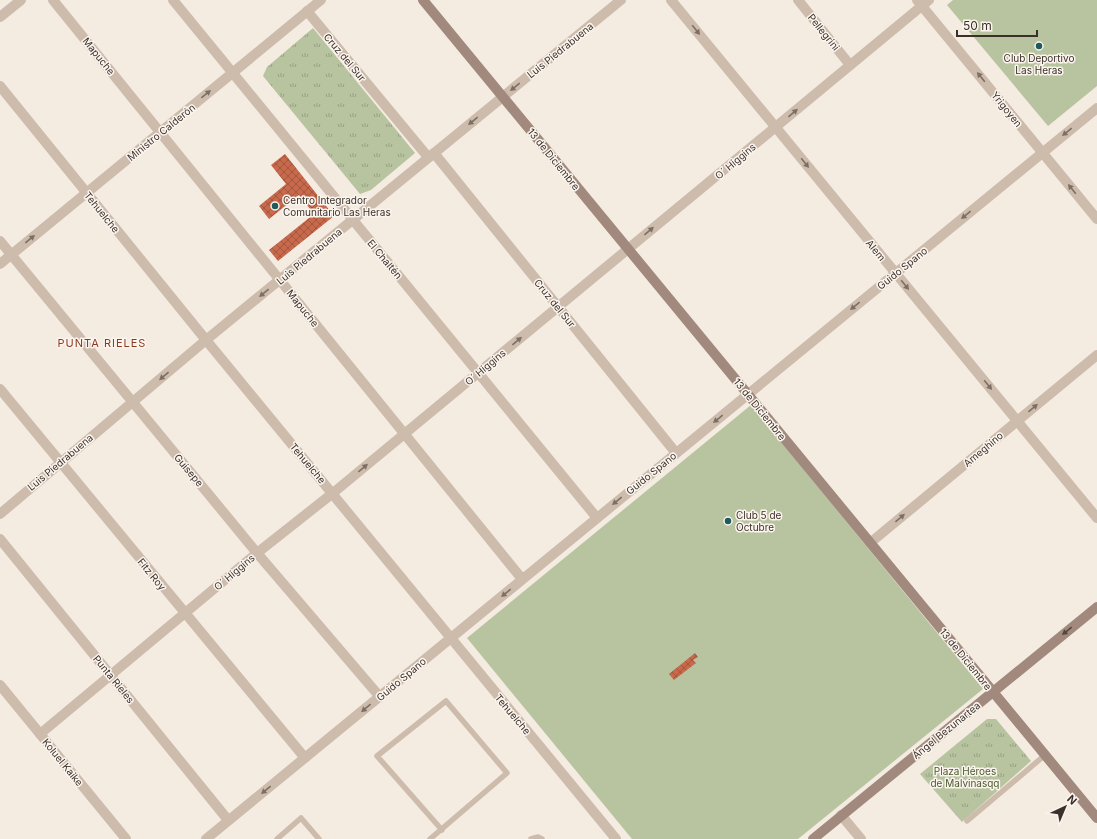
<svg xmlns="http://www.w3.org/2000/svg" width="1097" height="839" viewBox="0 0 1097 839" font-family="Inter,sans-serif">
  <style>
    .park { fill: url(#park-tufts) }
    .garden { fill: #b8c4a0 }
    .building { fill: url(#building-cross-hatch) }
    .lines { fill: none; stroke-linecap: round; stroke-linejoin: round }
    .lane { stroke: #cdbbac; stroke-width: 5.5 }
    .street { stroke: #cdbbac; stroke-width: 10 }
    .secondary { stroke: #a18a7d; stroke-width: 10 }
    .oneway { fill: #7d6f65 }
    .oneway2 { fill: #544640 }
    .poi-dot { fill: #1f5a5e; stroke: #fbf5ee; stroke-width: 1.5 }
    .labels { text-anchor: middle; stroke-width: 3; stroke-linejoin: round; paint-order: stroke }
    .street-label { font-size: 10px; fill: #3b302b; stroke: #fbf5ee }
    .poi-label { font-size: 10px; fill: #3b302b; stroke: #fbf5ee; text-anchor: start }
    .park-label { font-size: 10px; fill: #4a5a2e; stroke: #fbf5ee }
    .neighbourhood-label { font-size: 11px; letter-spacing: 1px; fill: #8c3b22; stroke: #fbf5ee }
  </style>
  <defs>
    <pattern id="park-tufts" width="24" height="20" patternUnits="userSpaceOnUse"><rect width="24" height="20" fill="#b8c4a0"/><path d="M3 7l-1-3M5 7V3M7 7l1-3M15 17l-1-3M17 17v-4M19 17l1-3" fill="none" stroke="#97a083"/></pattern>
    <pattern id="building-cross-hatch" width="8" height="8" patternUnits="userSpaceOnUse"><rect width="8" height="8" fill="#c8694b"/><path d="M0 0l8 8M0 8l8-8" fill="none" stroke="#a4573f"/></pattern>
  </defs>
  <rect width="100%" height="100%" fill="#f4ebe1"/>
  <g class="park">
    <polygon points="313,28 415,153 371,190 360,194 263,76 267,67"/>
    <polygon points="987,719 996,719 1031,761 962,822 920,774"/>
  </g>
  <g class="garden">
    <polygon points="953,0 1097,0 1097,86 1048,126 947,5"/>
    <polygon points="751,405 983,689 798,839 632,839 467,638"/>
  </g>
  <g class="building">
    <polygon points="285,154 334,216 278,261 269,250 314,214 299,195 269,219 259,206 286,184 271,165"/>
    <polygon points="695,653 698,657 693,660 696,663 674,680 669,674"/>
  </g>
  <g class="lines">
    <g class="lane">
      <polyline points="967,821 1045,755"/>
      <polyline points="277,839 301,818 319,839"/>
      <polyline points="430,839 507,773 446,701 377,756 442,830"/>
      <polyline points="531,839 538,837 542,839"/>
    </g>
    <g class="street">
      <polyline points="53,0 522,579"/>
      <polyline points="173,0 597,518"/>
      <polyline points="671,0 1097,518"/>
      <polyline points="798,0 850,65"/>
      <polyline points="917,0 1097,219"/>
      <polyline points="307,11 428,157"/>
      <polyline points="0,17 21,0"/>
      <polyline points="0,86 206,340 616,839"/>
      <polyline points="434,153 676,453"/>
      <polyline points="0,241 257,553 380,697"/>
      <polyline points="0,264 321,0"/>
      <polyline points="0,389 305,758"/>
      <polyline points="0,514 206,340 621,0"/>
      <polyline points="0,539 228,820"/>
      <polyline points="870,543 1097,355"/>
      <polyline points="0,685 126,839"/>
      <polyline points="40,734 257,553 333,493 929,0"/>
      <polyline points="841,815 861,839"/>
      <polyline points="206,839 1097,108"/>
    </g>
    <g class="secondary">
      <polyline points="423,0 1097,818"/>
      <polyline points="813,839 1097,607"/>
    </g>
  </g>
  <defs><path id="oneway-solid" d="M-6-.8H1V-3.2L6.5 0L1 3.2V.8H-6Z"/></defs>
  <g class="oneway">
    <use href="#oneway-solid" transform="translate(696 30) rotate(51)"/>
    <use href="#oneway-solid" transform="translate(981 77) rotate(-129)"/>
    <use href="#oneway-solid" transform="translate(515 87) rotate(141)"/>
    <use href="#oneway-solid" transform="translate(206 94) rotate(-39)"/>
    <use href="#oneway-solid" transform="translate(793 113) rotate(-40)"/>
    <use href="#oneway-solid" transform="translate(473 121) rotate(141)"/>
    <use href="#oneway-solid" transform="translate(1067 132) rotate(141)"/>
    <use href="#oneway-solid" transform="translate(805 163) rotate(51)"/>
    <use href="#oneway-solid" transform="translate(1072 189) rotate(-129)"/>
    <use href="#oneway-solid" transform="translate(966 215) rotate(141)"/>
    <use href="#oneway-solid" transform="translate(649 231) rotate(-40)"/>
    <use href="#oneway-solid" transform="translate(30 239) rotate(-39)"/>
    <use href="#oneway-solid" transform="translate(905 285) rotate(51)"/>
    <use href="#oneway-solid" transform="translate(264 293) rotate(141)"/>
    <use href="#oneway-solid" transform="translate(855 306) rotate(141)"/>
    <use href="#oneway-solid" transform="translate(517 341) rotate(-40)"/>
    <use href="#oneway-solid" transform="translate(164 376) rotate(140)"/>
    <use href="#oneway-solid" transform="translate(988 385) rotate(51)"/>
    <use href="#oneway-solid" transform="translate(1033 408) rotate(-40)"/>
    <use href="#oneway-solid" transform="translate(718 419) rotate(141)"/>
    <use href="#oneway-solid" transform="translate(363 468) rotate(-40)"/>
    <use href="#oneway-solid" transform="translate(617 501) rotate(141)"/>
    <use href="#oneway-solid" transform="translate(900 518) rotate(-40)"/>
    <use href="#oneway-solid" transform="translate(506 593) rotate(141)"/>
    <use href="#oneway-solid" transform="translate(366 708) rotate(140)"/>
    <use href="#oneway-solid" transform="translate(266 790) rotate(141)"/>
  </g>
  <use class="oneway2" href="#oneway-solid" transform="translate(1067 631) rotate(141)"/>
  <g class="poi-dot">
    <circle cx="1039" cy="46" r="4"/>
    <circle cx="275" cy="206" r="4"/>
    <circle cx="728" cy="521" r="4"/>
  </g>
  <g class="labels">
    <g class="street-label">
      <text transform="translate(824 32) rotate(51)" y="4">Pellegrini</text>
      <text transform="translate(560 50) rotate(-39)" y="4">Luis Piedrabuena</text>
      <text transform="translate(99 56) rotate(51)" y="4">Mapuche</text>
      <text transform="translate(345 57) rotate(50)" y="4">Cruz del Sur</text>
      <text transform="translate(1007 109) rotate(51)" y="4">Yrigoyen</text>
      <text transform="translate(161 132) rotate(-39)" y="4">Ministro Calderón</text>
      <text transform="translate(554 159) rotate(51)" y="4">13 de Diciembre</text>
      <text transform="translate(735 161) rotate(-40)" y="4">O´ Higgins</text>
      <text transform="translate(102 212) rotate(51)" y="4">Tehuelche</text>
      <text transform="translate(876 250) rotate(51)" y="4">Alem</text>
      <text transform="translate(309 256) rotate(-40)" y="4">Luis Piedrabuena</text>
      <text transform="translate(385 259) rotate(50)" y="4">El Chaltén</text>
      <text transform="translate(902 268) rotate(-39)" y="4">Guido Spano</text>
      <text transform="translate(555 303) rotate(51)" y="4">Cruz del Sur</text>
      <text transform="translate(303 308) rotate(51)" y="4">Mapuche</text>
      <text transform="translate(485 367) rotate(-40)" y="4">O´ Higgins</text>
      <text transform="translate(760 409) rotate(51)" y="4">13 de Diciembre</text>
      <text transform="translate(983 449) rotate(-40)" y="4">Ameghino</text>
      <text transform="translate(60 462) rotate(-40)" y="4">Luis Piedrabuena</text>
      <text transform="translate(308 463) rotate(50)" y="4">Tehuelche</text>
      <text transform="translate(189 470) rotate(50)" y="4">Guisepe</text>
      <text transform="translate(651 473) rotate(-39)" y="4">Guido Spano</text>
      <text transform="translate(234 572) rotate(-40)" y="4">O´ Higgins</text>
      <text transform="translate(152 574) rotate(51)" y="4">Fitz Roy</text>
      <text transform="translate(966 659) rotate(51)" y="4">13 de Diciembre</text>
      <text transform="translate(114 679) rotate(51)" y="4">Punta Rieles</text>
      <text transform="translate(401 679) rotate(-40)" y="4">Guido Spano</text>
      <text transform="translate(513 714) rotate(50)" y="4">Tehuelche</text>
      <text transform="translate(946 730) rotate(-39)" y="4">Ángel Bezunartea</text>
      <text transform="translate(63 762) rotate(51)" y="4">Koluel Kaike</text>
    </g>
    <g class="poi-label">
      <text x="1039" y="62" text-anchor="middle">Club Deportivo<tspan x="1039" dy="12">Las Heras</tspan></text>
      <text x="283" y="204">Centro Integrador<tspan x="283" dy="12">Comunitario Las Heras</tspan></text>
      <text x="736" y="519">Club 5 de<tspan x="736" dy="12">Octubre</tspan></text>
    </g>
    <g class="park-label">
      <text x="965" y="775">Plaza Héroes<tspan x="965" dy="12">de Malvinasqq</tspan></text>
    </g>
    <g class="neighbourhood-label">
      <text x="102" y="347">PUNTA RIELES</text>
    </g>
  </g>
  <g transform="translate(1065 807) rotate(44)" stroke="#fbf5ee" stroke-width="3" paint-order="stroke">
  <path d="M0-3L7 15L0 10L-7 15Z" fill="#3b302b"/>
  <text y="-6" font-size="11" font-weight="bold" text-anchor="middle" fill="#3b302b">N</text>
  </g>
  <path d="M957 30v6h80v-6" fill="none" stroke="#3b302b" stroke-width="2"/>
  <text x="963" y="30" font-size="12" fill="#3b302b" stroke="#fbf5ee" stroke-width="3" paint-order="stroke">50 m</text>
</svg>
